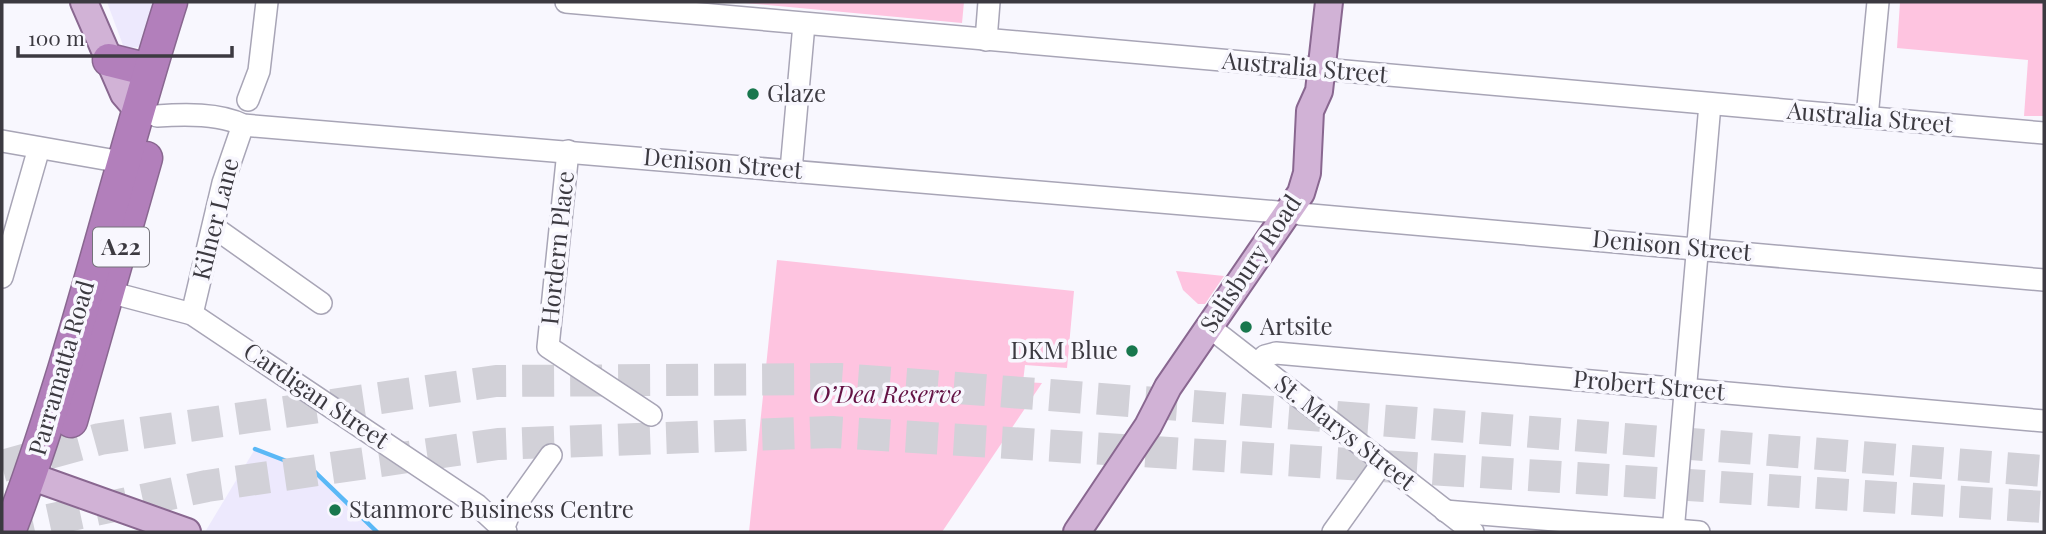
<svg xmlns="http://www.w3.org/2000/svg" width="2046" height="534" viewBox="0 0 2046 534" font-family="'Playfair Display',serif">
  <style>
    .built { fill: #ede9fd }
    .green { fill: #fec4e0 }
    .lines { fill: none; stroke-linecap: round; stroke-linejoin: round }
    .stream { stroke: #5ab8f6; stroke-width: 4.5 }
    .highway-tunnel { stroke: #d2d1d8; stroke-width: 32; stroke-dasharray: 32 16; stroke-linecap: butt }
    .minor-casing { stroke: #a8a5b6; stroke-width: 24 }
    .major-casing { stroke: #896790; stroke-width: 30 }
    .highway-casing { stroke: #896790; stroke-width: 35 }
    .minor { stroke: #fff; stroke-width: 21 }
    .major { stroke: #d1b2d6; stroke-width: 26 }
    .highway { stroke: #b27fbb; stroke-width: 32 }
    .poi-dot { fill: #18774d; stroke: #f8f7fe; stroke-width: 2.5 }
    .labels { text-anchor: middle; stroke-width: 7; stroke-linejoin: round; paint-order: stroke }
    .shield { fill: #f8f7fe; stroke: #74737a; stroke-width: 2 }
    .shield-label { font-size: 23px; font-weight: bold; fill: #3c3a41 }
    .street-label { font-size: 24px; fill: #3c3a41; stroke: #f8f7fe }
    .poi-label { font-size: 24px; fill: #3c3a41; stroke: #f8f7fe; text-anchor: start }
    .park-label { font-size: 24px; font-style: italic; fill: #641244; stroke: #f8f7fe }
  </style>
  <rect width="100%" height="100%" fill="#f8f7fe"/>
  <g class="built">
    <polygon points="107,2 154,2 142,47 124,48"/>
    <polygon points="255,449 315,472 377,532 205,532"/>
  </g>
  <g class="green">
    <polygon points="734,2 964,2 962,23"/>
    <polygon points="1900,2 2044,2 2044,116 2024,116 2028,60 1897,48"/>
    <polygon points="777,260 1074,291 1067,368 1025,365 1023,382 1042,383 942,532 749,532"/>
    <polygon points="1176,271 1224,276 1205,304 1198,304 1183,290"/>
  </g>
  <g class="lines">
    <polyline class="stream" points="255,449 315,472 377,532"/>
    <g class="highway-tunnel">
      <polyline points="2,466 100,439 496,381 840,379 2044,471"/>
      <polyline points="2,530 207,486 498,444 832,432 2044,507"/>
    </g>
    <defs>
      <g id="minor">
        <polyline points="566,2 2044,133"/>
        <polyline points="986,40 989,2"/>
        <polyline points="248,100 259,71 267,2"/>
        <path d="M157,116c27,-2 62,-3 86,9l1046,88"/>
        <polyline points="1867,117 1878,2"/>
        <polyline points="2,141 122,162"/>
        <polyline points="568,151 548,347 651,415"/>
        <polyline points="791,170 804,24"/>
        <polyline points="1300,214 2044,280"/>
        <polyline points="215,228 321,303"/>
        <polyline points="2,277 39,148"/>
        <polyline points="109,292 192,314 477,505 506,532"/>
        <polyline points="192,314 223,183 243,125"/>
        <polyline points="1217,333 1473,532"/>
        <polyline points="1257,364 1265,356 1276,353 2044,421"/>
        <polyline points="1445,511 1699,532"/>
        <polyline points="502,532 509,514 551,455"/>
        <polyline points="1333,532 1383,462"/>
        <polyline points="1673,532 1710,104"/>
      </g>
      <g id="major">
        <polyline points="84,2 124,94 137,109"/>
        <polyline points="30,476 187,532"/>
        <polyline points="1077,532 1148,426 1168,387 1301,193 1307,173 1310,111 1319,91 1329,2"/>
      </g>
      <g id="highway">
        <polyline points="109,60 149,70"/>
        <polyline points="71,421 146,158"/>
        <path d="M9,532c66,-173 106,-354 162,-530"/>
      </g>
    </defs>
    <use href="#minor" class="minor-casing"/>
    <use href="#major" class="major-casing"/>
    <use href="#highway" class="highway-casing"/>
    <use href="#minor" class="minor"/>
    <use href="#major" class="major"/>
    <use href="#highway" class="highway"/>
  </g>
  <g class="poi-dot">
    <circle cx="753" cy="94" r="7"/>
    <circle cx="1246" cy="327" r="7"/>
    <circle cx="1132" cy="351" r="7"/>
    <circle cx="335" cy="510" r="7"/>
  </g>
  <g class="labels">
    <rect class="shield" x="93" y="227.5" width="56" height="39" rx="5"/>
    <g class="shield-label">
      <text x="121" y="255">A22</text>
    </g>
    <g class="street-label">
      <text transform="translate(1305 68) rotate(5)" y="8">Australia Street</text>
      <text transform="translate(1870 118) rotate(5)" y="8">Australia Street</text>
      <text transform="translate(723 164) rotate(5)" y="8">Denison Street</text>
      <text transform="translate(216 219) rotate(-76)" y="8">Kilner Lane</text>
      <text transform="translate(1672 246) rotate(5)" y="8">Denison Street</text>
      <text transform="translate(558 248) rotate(-84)" y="8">Hordern Place</text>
      <text transform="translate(1251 264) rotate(-56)" y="8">Salisbury Road</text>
      <text transform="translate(62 368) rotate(-74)" y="8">Parramatta Road</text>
      <text transform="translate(1649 386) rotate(5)" y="8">Probert Street</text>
      <text transform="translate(316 396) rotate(34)" y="8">Cardigan Street</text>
      <text transform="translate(1345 433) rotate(38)" y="8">St. Marys Street</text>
    </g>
    <g class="poi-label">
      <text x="767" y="102">Glaze</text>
      <text x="1260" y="335">Artsite</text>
      <text x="1118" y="359" text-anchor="end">DKM Blue</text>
      <text x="349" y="518">Stanmore Business Centre</text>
    </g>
    <g class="park-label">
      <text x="887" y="403">O’Dea Reserve</text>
    </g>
  </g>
  <rect width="2046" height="534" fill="none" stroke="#3c3a41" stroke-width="7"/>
  <path d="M18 46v10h214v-10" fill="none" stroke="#3c3a41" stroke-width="3.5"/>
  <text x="28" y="46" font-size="21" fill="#3c3a41" stroke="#f8f7fe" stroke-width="5" paint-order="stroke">100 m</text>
</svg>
